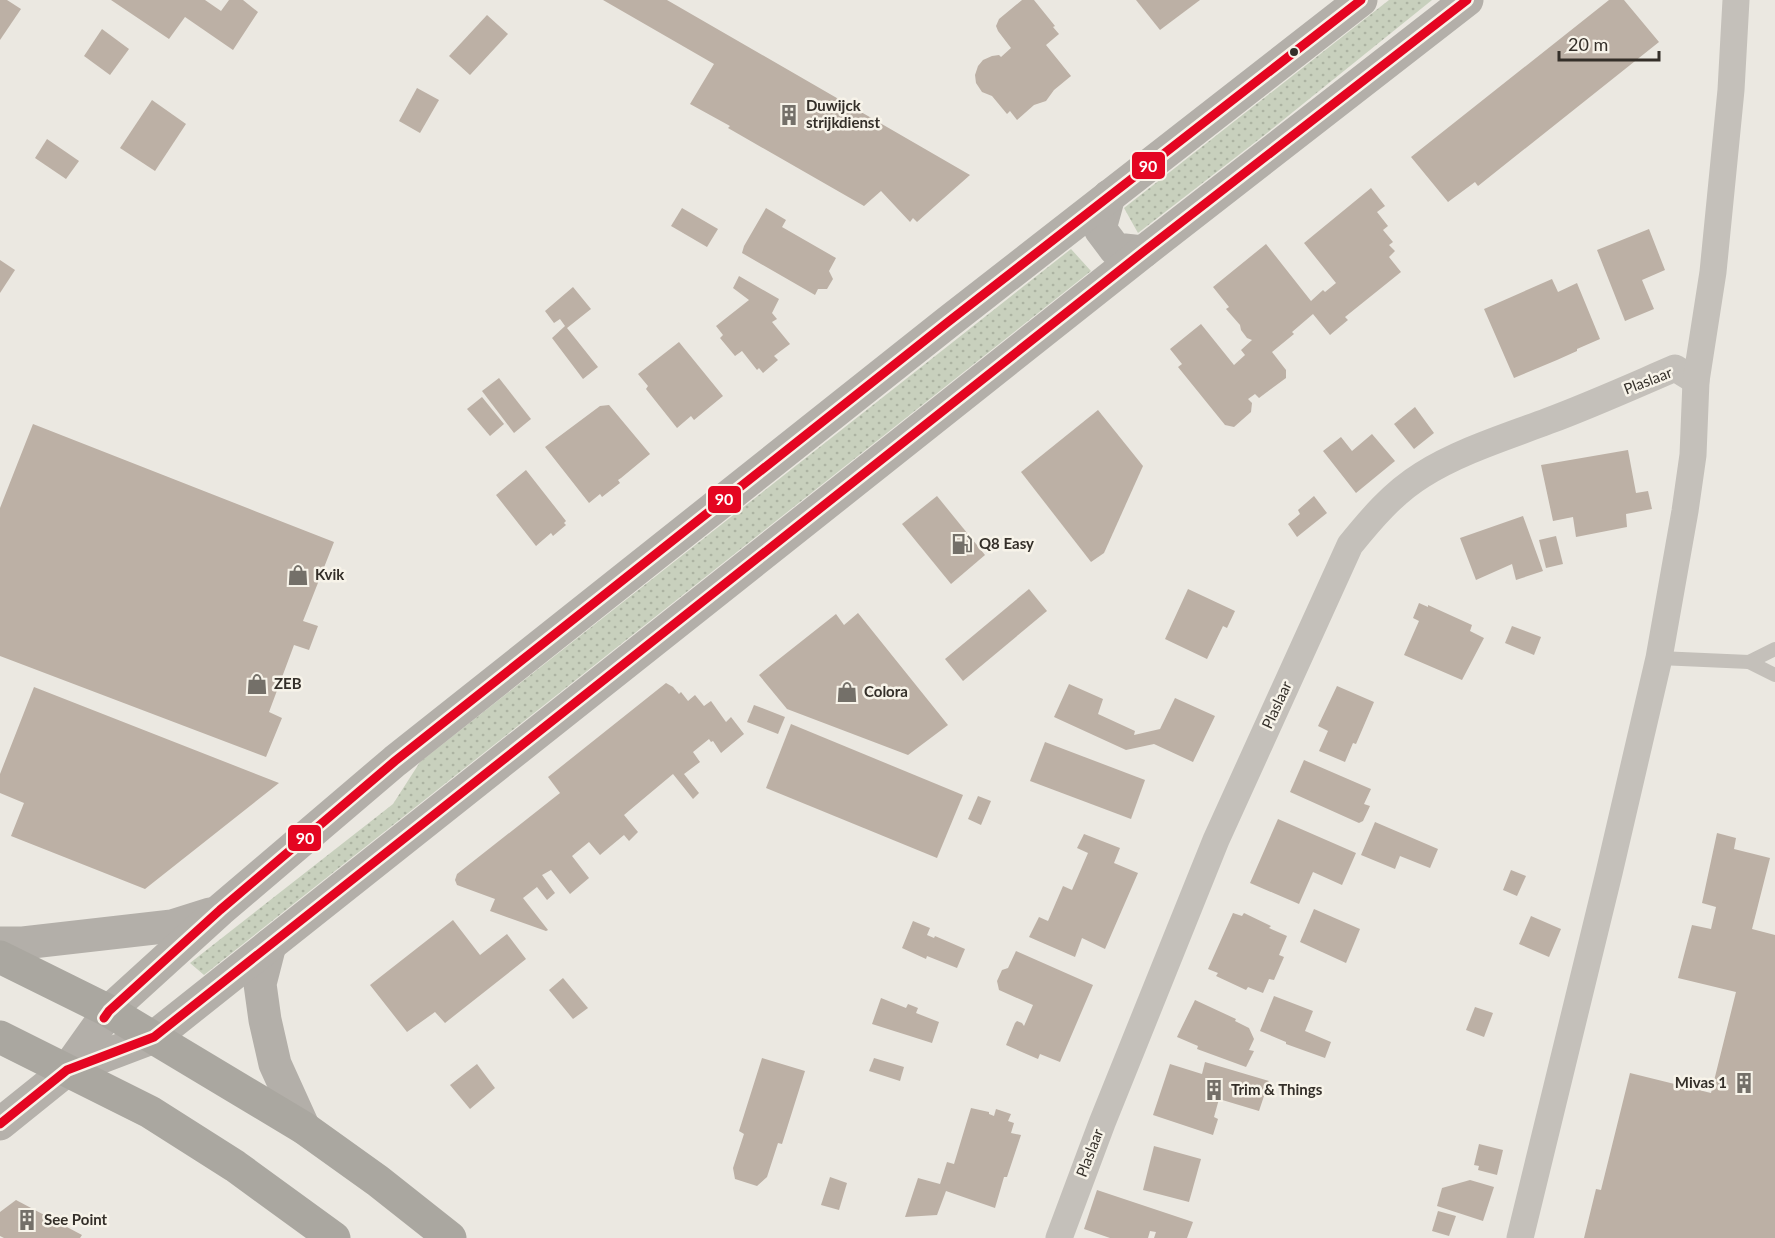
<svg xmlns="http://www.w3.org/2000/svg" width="1775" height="1238" viewBox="0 0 1775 1238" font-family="Lato,sans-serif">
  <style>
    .grass { fill: url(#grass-dots) }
    .building { fill: #bcb0a5 }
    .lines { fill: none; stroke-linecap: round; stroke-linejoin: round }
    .lane { stroke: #c4c0ba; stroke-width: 14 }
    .street { stroke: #c4c0ba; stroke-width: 27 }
    .secondary { stroke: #b5b1ab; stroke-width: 33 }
    .primary { stroke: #b3afa9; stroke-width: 33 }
    .highway { stroke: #aaa7a0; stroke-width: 33 }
    .bus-1-casing { stroke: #f7f3e9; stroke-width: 14 }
    .bus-1 { stroke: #e40521; stroke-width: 9 }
    .bus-dot { fill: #342f29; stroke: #f7f3e9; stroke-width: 2 }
    .labels { text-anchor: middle; stroke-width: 5; stroke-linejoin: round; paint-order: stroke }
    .poi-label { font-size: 15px; font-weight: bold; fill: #342f29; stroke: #f7f3e9; text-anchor: start }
    .street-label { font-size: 15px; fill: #342f29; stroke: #f7f3e9 }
    .line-badge { stroke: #f7f3e9; stroke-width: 2 }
    .badge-label { font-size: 16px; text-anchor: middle; font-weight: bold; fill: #fff }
  </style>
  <defs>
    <pattern id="grass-dots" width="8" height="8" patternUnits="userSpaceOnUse" patternTransform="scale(1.5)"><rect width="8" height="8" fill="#c8d0bd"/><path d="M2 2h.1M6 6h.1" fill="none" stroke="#acb3a2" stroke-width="1.8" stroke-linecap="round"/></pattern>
  </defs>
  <rect width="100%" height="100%" fill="#ebe8e1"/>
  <g class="grass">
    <polygon points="1389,0 1432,0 1267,133 1138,233 1124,208"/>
    <polygon points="1071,249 1091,271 204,975 190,963 393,804 420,762"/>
  </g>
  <g class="building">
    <polygon points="0,0 7,0 21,9 0,40"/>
    <polygon points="111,0 205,0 221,11 229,0 243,0 258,12 233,50 185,17 169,39"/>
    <polygon points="603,0 667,0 970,175 917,222 913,218 910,222 881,191 864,206 728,128 730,126 690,104 714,64"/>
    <polygon points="1022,0 1034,0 1055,26 1053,27 1059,34 1046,45 1071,76 1054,90 1046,101 1034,105 1017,120 1010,111 1007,114 992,96 982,92 976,83 975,75 978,66 983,60 992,56 999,55 1001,57 1011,48 998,31 996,26 999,19"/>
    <polygon points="1136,0 1200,0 1160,30"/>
    <polygon points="1609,0 1624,0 1659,42 1478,186 1475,182 1448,202 1411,157"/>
    <polygon points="487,15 508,34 470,75 449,56"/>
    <polygon points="102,29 129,49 110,75 84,56"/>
    <polygon points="417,88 439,100 420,133 399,121"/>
    <polygon points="152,100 186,124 155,171 120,148"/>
    <polygon points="47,139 79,161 66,179 35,158"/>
    <polygon points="1371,188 1385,206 1377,212 1388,226 1383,230 1393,242 1389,245 1395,251 1389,257 1401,272 1345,317 1348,320 1330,335 1313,314 1292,332 1294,334 1272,352 1286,370 1286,378 1259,398 1255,394 1248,399 1252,403 1251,412 1234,427 1225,425 1178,367 1182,364 1170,349 1201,324 1234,365 1245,355 1241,350 1252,340 1247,338 1241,330 1240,325 1226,309 1229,307 1213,287 1266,244 1311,301 1323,290 1325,292 1336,283 1304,243"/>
    <polygon points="682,208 718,229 707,247 671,226"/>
    <polygon points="766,208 786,220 782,227 836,258 829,271 833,279 827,289 818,289 815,295 742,253 744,246"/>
    <polygon points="1649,229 1665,270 1642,280 1654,309 1625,321 1597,250"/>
    <polygon points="0,260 15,270 0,293"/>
    <polygon points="739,276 779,299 772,313 777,319 772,322 790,344 774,356 778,360 763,373 759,368 757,370 742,351 735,356 720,338 723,335 716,326 749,300 733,288"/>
    <polygon points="1552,279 1558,292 1577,283 1600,339 1577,349 1577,351 1557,360 1514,378 1484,309"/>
    <polygon points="573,287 591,309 567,328 598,367 583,379 552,338 565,326 560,319 554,323 545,311"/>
    <polygon points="679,342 723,396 694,420 691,416 677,428 646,389 648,386 638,374"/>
    <polygon points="499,378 531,419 514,433 482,391"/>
    <polygon points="482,397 504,424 490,436 467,409"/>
    <polygon points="609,405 650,454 621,478 618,480 620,483 602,497 600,494 589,503 545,447 600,406"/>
    <polygon points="1415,407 1434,433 1414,449 1394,424"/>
    <polygon points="1098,410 1143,466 1104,553 1091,562 1021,472"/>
    <polygon points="33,424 334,542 303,621 318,626 309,650 294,645 269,712 282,718 266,757 0,656 0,508"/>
    <polygon points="1372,434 1395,461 1356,493 1323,451 1341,437 1352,451"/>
    <polygon points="1628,450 1636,493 1648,491 1652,509 1626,514 1627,527 1576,537 1573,517 1553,521 1541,465"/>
    <polygon points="526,470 566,521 564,523 566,525 553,536 551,533 536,546 496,495"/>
    <polygon points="937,496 985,555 951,584 902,524"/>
    <polygon points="1314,496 1327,513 1297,537 1288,524 1300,514 1298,510"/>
    <polygon points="1523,516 1543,571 1516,580 1512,564 1476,580 1460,538"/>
    <polygon points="1556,536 1563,564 1546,568 1539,540"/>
    <polygon points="1029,589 1047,611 963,681 945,659"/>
    <polygon points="1188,589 1235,611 1227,628 1223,626 1207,659 1165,639"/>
    <polygon points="1419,603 1428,607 1428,605 1472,625 1470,631 1484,638 1462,680 1404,655 1419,621 1413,618"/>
    <polygon points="858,613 948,725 908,755 787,709 759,675 836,614 844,625"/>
    <polygon points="1512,626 1541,637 1534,655 1505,643"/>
    <polygon points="666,683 673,687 679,694 681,692 688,701 695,695 704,706 711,701 726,722 731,717 744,734 721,753 713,741 711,742 709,739 693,752 700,762 684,774 699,793 693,799 673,774 624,815 638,832 629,841 624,835 600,855 589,842 572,856 589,878 570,894 551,870 542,875 555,893 547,900 537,887 523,898 548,930 546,931 490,911 495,899 457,885 455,880 457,874 560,793 548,777"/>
    <polygon points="1069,684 1103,699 1098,714 1135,731 1134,735 1160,729 1175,698 1215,716 1193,762 1154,744 1126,750 1054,717"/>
    <polygon points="1337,686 1374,702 1356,744 1353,743 1345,762 1319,751 1328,731 1318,726"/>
    <polygon points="34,687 279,783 145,889 11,836 24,803 0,793 0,774"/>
    <polygon points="754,705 785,717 778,734 747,722"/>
    <polygon points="791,724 963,795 937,858 766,788"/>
    <polygon points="1045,742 1145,780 1131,819 1030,781"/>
    <polygon points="1304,760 1371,789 1364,804 1370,806 1363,821 1359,823 1290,792"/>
    <polygon points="978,796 991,801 981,825 968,819"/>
    <polygon points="1278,819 1356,853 1342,885 1313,872 1299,904 1250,883"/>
    <polygon points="1375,822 1438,849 1430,868 1400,856 1395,869 1361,855"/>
    <polygon points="1717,833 1736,838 1734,849 1770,858 1752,929 1775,935 1775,1238 1584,1238 1596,1189 1601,1190 1630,1073 1711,1093 1736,992 1678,978 1692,925 1711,929 1716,907 1702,903"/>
    <polygon points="1084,834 1120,848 1114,863 1138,873 1105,949 1082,938 1075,957 1029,937 1039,917 1048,921 1063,886 1072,890 1088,853 1077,848"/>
    <polygon points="1511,870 1526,876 1517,896 1503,890"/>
    <polygon points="1314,909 1360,929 1346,963 1300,942"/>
    <polygon points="1233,913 1242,916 1244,913 1271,926 1269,928 1287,936 1279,955 1284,957 1274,980 1269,979 1263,993 1248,987 1246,990 1216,976 1218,973 1208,969"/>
    <polygon points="1531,916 1561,929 1549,957 1519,944"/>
    <polygon points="453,920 480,955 507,934 526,959 445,1023 435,1012 407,1032 370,985"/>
    <polygon points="913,921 930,928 927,935 934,938 935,936 965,949 957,968 927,956 926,959 902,948"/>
    <polygon points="1016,951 1093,985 1060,1062 1040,1054 1038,1059 1006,1045 1015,1023 1017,1021 1022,1023 1024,1026 1033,1005 999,990 997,981 1002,970 1008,968"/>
    <polygon points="563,978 588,1008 573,1019 549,990"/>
    <polygon points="1274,996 1313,1011 1305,1031 1331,1042 1325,1058 1286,1044 1286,1042 1260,1031"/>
    <polygon points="881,998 906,1008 908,1004 918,1008 916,1013 939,1022 932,1043 872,1024"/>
    <polygon points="1195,1000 1236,1019 1235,1021 1249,1028 1254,1039 1249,1050 1254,1051 1246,1067 1197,1049 1198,1046 1177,1037"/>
    <polygon points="1475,1007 1493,1013 1484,1037 1466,1030"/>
    <polygon points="762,1058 805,1071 782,1144 778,1143 767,1177 757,1186 735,1179 733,1168 744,1134 739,1131"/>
    <polygon points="874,1058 904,1067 900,1081 869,1071"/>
    <polygon points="1205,1062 1269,1081 1259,1111 1219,1099 1214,1117 1218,1119 1213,1135 1153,1115 1170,1064 1202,1074"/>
    <polygon points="477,1064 495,1088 470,1109 450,1085"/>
    <polygon points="971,1108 989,1112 989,1114 994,1116 996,1109 1011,1114 1008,1121 1014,1123 1011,1133 1021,1135 1007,1177 1004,1177 995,1208 946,1191 937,1215 905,1217 918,1178 940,1184 947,1162 954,1164"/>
    <polygon points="1479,1144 1503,1150 1497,1175 1478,1170 1479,1166 1474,1165"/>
    <polygon points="1154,1146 1201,1159 1189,1202 1143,1190"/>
    <polygon points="830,1177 847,1183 839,1210 821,1205"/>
    <polygon points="1470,1180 1494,1187 1483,1221 1437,1206 1442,1188"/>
    <polygon points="1097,1190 1193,1222 1187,1238 1154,1238 1156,1232 1150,1231 1148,1238 1110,1238 1084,1229"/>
    <polygon points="16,1200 82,1235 80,1238 4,1238 0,1236 0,1212"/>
    <polygon points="1438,1211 1456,1216 1449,1236 1432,1231"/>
  </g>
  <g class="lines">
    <g class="lane">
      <polyline points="1659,658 1749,662 1775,649"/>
      <polyline points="1749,662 1775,675"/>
    </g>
    <g class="street">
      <path d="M1059,1238l43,-115 114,-283 134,-295c21,-26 43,-52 72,-70 38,-24 84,-38 126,-54 43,-16 85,-35 127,-53l21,13"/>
      <polyline points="1520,1238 1609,873 1659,658 1685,511 1693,455 1696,381 1713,272 1731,90 1736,0"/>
    </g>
    <polyline class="secondary" points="0,1124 67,1070"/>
    <g class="primary">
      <polyline points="1109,196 1100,229 1115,249 1143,252"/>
      <polyline points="0,943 23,943 172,926 210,914"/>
      <polyline points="270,945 260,984 265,1020 275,1064 304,1128"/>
      <polyline points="67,1070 154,1037 1143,252 1467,0"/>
      <polyline points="67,1070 109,1011 220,910 395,761 948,322 1361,0"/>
    </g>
    <g class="highway">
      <polyline points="0,957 109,1011 304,1128 378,1181 450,1238"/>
      <polyline points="0,1037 150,1112 235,1166 334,1238"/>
    </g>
    <defs>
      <g id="bus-1">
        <polyline points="104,1018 109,1011 220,910 395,761 948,322 1361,0"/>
        <polyline points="0,1124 67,1070 154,1037 1143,252 1467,0"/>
      </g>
    </defs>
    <use href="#bus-1" class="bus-1-casing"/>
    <use href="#bus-1" class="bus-1"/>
  </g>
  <defs>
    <symbol id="building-bare" viewBox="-9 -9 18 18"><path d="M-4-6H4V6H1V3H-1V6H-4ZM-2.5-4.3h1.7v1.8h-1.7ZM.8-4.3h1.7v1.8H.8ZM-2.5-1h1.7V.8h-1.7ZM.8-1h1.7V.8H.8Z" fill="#747069" stroke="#f7f3e9" stroke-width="2.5" paint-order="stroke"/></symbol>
    <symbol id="fuel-bare" viewBox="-9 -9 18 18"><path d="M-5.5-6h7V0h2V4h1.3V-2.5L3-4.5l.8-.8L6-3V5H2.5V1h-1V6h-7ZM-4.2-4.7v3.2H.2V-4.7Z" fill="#747069" stroke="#f7f3e9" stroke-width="2.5" paint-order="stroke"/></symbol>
    <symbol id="shop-bare" viewBox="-9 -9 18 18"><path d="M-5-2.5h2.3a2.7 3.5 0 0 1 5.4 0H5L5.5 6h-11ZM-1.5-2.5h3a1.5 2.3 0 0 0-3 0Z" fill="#747069" stroke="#f7f3e9" stroke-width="2.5" paint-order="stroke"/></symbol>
  </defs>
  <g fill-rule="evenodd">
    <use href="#building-bare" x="774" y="100" width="30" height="30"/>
    <use href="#fuel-bare" x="947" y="529" width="30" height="30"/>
    <use href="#shop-bare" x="283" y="560" width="30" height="30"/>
    <use href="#shop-bare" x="242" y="669" width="30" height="30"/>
    <use href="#shop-bare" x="832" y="677" width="30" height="30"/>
    <use href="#building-bare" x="1729" y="1068" width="30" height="30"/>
    <use href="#building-bare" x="1199" y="1075" width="30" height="30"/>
    <use href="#building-bare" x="12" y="1205" width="30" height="30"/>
  </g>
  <circle class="bus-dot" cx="1294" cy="52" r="5"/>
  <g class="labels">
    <g class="poi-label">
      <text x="806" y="111">Duwijck<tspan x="806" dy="17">strijkdienst</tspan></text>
      <text x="979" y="549">Q8 Easy</text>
      <text x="315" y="580">Kvik</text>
      <text x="274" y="689">ZEB</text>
      <text x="864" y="697">Colora</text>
      <text x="1727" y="1088" text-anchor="end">Mivas 1</text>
      <text x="1231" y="1095">Trim &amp; Things</text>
      <text x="44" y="1225">See Point</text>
    </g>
    <g class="street-label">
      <text transform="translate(1648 381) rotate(-21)" y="5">Plaslaar</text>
      <text transform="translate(1277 705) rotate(-65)" y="5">Plaslaar</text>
      <text transform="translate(1090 1153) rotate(-69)" y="5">Plaslaar</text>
    </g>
  </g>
  <g class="line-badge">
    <rect x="1131" y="151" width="35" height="29" rx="6" fill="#e40521"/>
    <rect x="707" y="485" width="35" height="29" rx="6" fill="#e40521"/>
    <rect x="287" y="824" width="35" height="28" rx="6" fill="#e40521"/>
  </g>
  <g class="badge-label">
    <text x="1148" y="172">90</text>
    <text x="724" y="505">90</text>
    <text x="305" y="844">90</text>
  </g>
  <path d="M1559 51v9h100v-9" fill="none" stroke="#342f29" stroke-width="3"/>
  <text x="1568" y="51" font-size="18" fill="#342f29" stroke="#f7f3e9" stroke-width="4.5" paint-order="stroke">20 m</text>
</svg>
